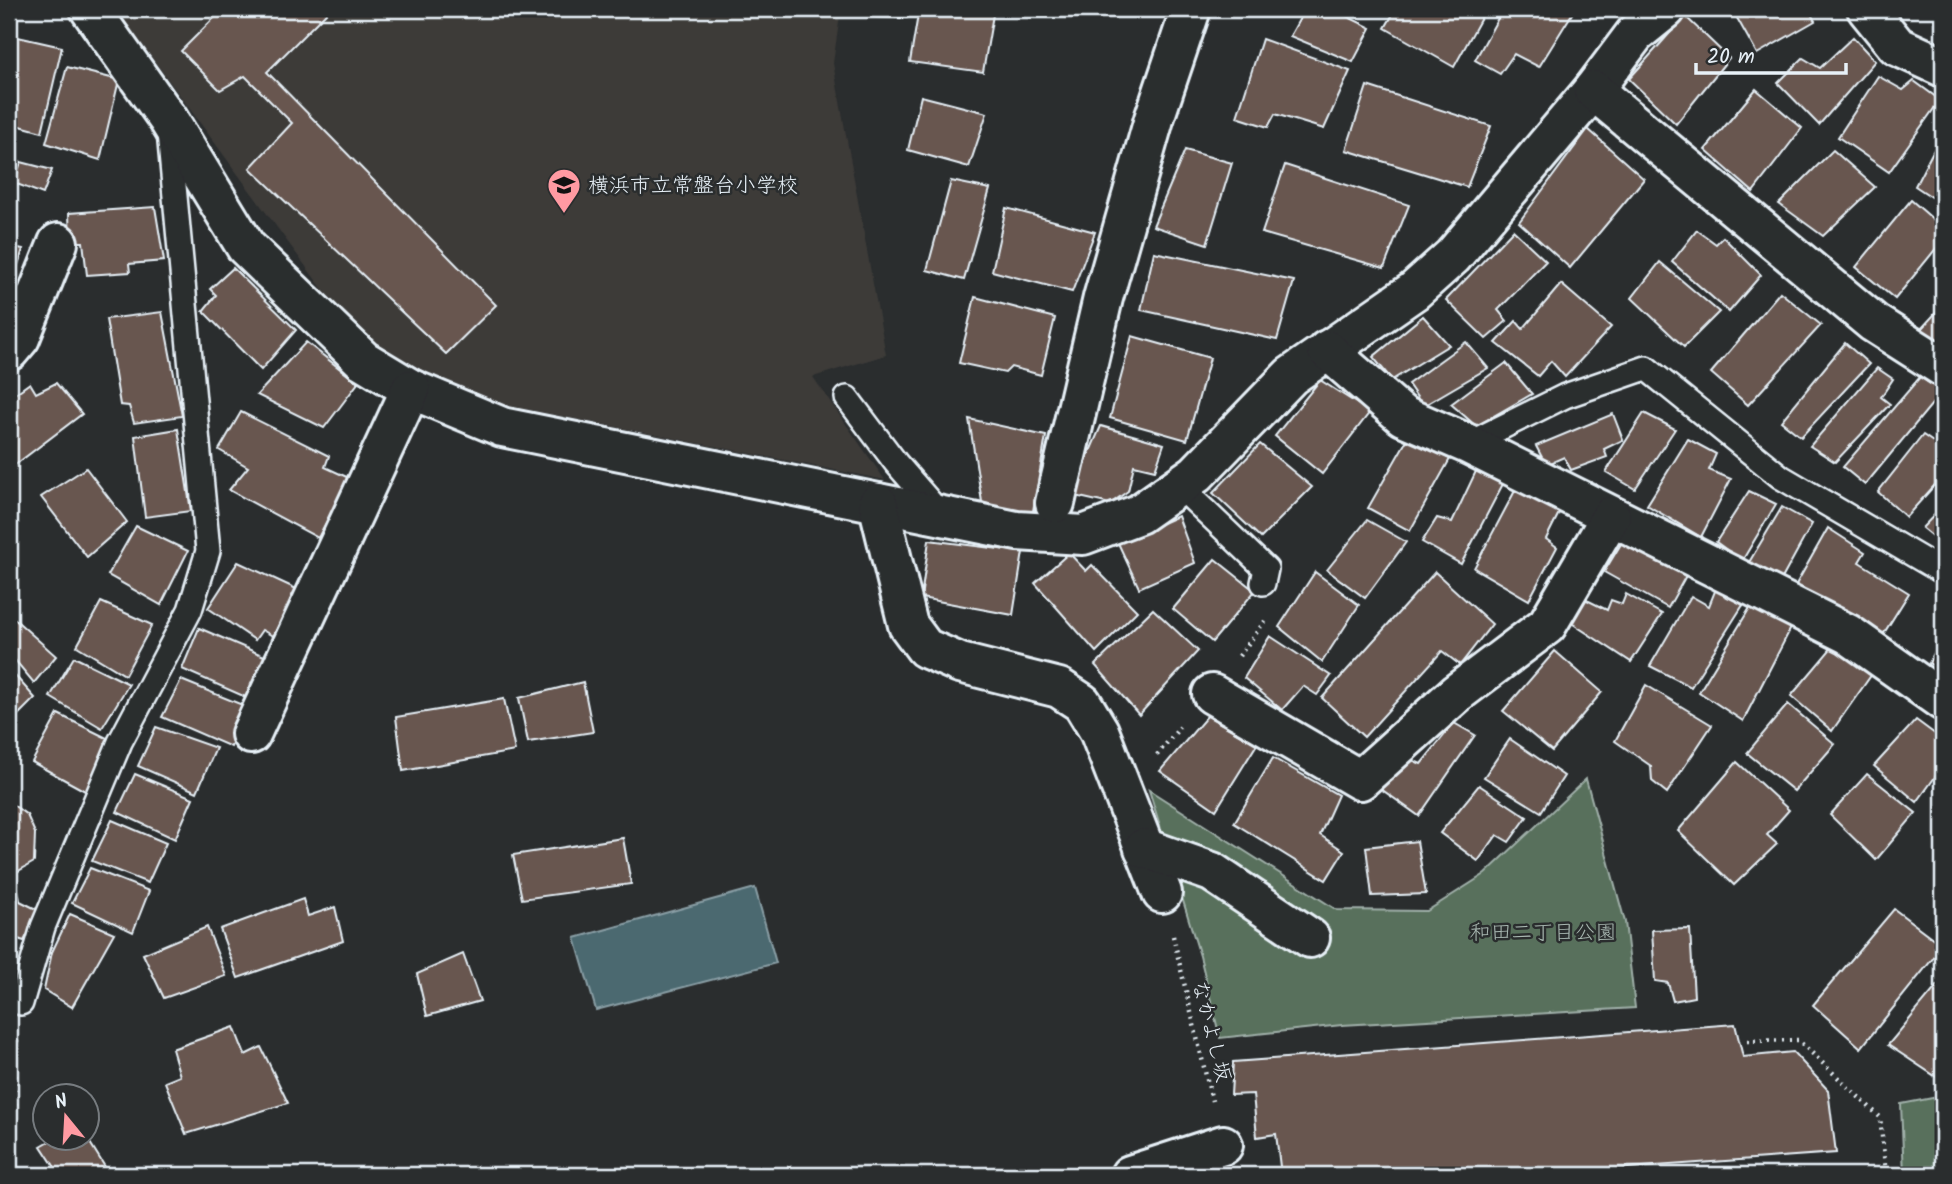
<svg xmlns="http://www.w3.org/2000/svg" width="1952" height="1184" viewBox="0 0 1952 1184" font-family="Kalam,'Klee One',sans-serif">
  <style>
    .built { fill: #3c3a38 }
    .green { fill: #59705b; stroke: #a0b0aa; stroke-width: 2 }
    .water { fill: #4c6970; stroke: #8a9fa6; stroke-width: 2 }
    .building { fill: #675750; stroke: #e8f1f8; stroke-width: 2 }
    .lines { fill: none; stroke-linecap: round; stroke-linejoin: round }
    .lane-casing { stroke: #e8f1f8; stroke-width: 28 }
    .street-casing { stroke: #e8f1f8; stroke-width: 44 }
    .path { stroke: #e8f1f8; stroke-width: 4.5; stroke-dasharray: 2 5; stroke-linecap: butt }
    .lane { stroke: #2a2d2e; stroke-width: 23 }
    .street { stroke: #2a2d2e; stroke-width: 38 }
    .labels { text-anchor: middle; stroke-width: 5; stroke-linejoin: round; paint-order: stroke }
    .poi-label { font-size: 21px; fill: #e8f1f8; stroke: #2a2d2e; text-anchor: start }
    .park-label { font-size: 21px; fill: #a8b7b1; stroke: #2a2d2e }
    .street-label { font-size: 21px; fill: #e8f1f8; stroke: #2a2d2e }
  </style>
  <rect width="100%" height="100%" fill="#2a2d2e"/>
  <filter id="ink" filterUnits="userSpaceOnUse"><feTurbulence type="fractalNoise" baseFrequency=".0143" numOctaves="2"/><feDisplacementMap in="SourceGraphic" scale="14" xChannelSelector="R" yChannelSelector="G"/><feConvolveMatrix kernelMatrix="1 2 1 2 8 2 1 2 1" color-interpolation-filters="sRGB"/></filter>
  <g filter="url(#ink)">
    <polygon class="built" points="116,9 841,9 833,63 886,355 813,377 885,480 468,398 383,353 329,298"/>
    <g class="green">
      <polygon points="1586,779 1625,922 1635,1008 1342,1025 1220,1038 1200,956 1149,790 1337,910 1427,911 1485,874"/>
      <polygon points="1943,1096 1943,1175 1904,1175 1901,1104"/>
    </g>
    <polygon class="water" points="755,888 776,963 596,1010 575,938"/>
    <g class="building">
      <polygon points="223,9 330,9 267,72 496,305 446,354 250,168 292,123 245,76 220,90 181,51"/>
      <polygon points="877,9 911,9 907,18 876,17"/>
      <polygon points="919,9 994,9 983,72 910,62"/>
      <polygon points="1305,9 1332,9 1371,28 1353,62 1290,36"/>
      <polygon points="1396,9 1486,9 1454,67 1385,28"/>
      <polygon points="1503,9 1575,9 1539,67 1514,54 1500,74 1475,60"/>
      <polygon points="1732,9 1808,9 1815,21 1757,54"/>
      <polygon points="1685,16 1729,58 1676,124 1629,79"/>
      <polygon points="9,35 62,47 42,132 13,124 9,141"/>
      <polygon points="1853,37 1875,61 1819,125 1778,83 1803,58 1820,68"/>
      <polygon points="1262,39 1350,71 1324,129 1275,114 1268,127 1237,117"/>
      <polygon points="67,67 119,80 100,160 46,143"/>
      <polygon points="1878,76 1903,90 1914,81 1940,100 1889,172 1838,137"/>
      <polygon points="1367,86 1491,126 1467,187 1346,150"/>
      <polygon points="1756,89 1802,128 1753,192 1705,150"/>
      <polygon points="921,96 987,113 969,167 908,150"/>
      <polygon points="1588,129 1644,179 1570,268 1519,222"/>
      <polygon points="1943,132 1943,193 1938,201 1915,186"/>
      <polygon points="1185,150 1232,163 1207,244 1153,226"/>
      <polygon points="1833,150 1875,187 1823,236 1779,204"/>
      <polygon points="21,162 52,170 43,194 14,183"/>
      <polygon points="1285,165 1409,205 1384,268 1262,233"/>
      <polygon points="951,181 990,189 964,280 927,270"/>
      <polygon points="1911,200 1943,228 1943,240 1895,299 1856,267"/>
      <polygon points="155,207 164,261 129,264 130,272 87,275 83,242 70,242 69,213"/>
      <polygon points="1006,208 1095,232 1072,292 992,271"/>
      <polygon points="1513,230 1546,261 1498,310 1507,321 1486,339 1446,300"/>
      <polygon points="1697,230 1716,244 1723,237 1761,275 1729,312 1672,262"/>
      <polygon points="9,246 23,249 9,294"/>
      <polygon points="1154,252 1294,281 1277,340 1141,310"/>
      <polygon points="1660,262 1719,312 1684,347 1632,298"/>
      <polygon points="233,268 296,330 261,370 203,311 216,295 210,289"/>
      <polygon points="1561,284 1611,327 1565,377 1551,361 1538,376 1496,343 1516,321 1523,329"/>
      <polygon points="1780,292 1821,325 1748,405 1711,373"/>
      <polygon points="975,297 1055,318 1041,375 1011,367 1005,373 959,363"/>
      <polygon points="1943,305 1943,348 1921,329"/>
      <polygon points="162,312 182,416 134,423 129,406 120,405 106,319"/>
      <polygon points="1423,316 1449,345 1392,380 1373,357"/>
      <polygon points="1132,336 1210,358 1187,440 1110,418"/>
      <polygon points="306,342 358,383 324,428 257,395"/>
      <polygon points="1466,342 1488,368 1423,406 1408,384"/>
      <polygon points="1845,343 1869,364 1801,437 1781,421"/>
      <polygon points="1506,363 1532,394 1476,426 1451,404"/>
      <polygon points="1877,368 1893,379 1881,397 1890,404 1835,462 1810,446"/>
      <polygon points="1920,377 1942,392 1865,485 1843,467"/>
      <polygon points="1320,380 1370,412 1322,474 1275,436"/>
      <polygon points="30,383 36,393 56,383 82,414 11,468 9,398"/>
      <polygon points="241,412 329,456 325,467 349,478 318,538 229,490 248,467 219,450"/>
      <polygon points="1644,413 1675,429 1635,489 1606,472"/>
      <polygon points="1613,414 1623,440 1604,449 1607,457 1571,470 1564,457 1546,465 1536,446"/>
      <polygon points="969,419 1046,436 1032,517 982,502"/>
      <polygon points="1101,426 1164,444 1155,470 1134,465 1128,491 1110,504 1071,495"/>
      <polygon points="178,429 191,511 145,517 135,436"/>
      <polygon points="1923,435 1943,449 1943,476 1906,517 1878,492"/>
      <polygon points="1408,438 1450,459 1410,531 1368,508"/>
      <polygon points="1688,439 1716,454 1709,470 1731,479 1701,537 1647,505"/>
      <polygon points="1260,444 1312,487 1261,538 1213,493"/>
      <polygon points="86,468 127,522 87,557 41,497"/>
      <polygon points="1477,469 1504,482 1461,564 1422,542 1437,518 1452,522"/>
      <polygon points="1517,487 1559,513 1546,539 1557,547 1529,600 1474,568"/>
      <polygon points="1749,491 1776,504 1742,561 1716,542"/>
      <polygon points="1943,506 1943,545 1922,528"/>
      <polygon points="1782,507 1812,524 1779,584 1748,564"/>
      <polygon points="1178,516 1195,563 1139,588 1118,543"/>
      <polygon points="1367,520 1406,542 1365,598 1327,570"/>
      <polygon points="136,526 188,551 161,605 108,575"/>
      <polygon points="1828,528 1865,552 1859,562 1909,593 1879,641 1794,588"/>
      <polygon points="1624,539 1688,572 1668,608 1604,572"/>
      <polygon points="929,540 1023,552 1013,615 921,598"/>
      <polygon points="1069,553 1086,571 1092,565 1137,611 1096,652 1035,583"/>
      <polygon points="1215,559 1255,591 1212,642 1173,609"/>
      <polygon points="238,562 303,592 278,639 262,630 255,640 208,608"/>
      <polygon points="1315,572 1359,605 1322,662 1279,627"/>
      <polygon points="1435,572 1492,624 1460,665 1442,651 1364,737 1322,698"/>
      <polygon points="1717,586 1743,605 1691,687 1650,666 1691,596 1709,606"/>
      <polygon points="1626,594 1662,614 1631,662 1570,622 1585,599 1607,610 1611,600 1622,604"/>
      <polygon points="101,602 152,625 125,675 77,646"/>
      <polygon points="1751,606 1792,626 1743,721 1699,692"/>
      <polygon points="1153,609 1198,651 1139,715 1095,665"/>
      <polygon points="10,615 56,656 34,683 9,653"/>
      <polygon points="199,628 269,658 250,699 182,669"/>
      <polygon points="1943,635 1943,671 1929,663"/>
      <polygon points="1270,636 1331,676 1317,695 1303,686 1282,710 1244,678"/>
      <polygon points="1833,646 1872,674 1832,731 1791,696"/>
      <polygon points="1555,651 1602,692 1552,751 1503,711"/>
      <polygon points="74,657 129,684 102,728 50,697"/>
      <polygon points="9,669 35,698 11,722 9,720"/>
      <polygon points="181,680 245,706 231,747 162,717"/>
      <polygon points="583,682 593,732 528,742 519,698"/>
      <polygon points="1646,685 1712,725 1667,793 1652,781 1651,766 1615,741"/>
      <polygon points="504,699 515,751 403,771 396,717"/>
      <polygon points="1788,704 1835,744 1794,791 1747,753"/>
      <polygon points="58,714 111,740 87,792 32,762"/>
      <polygon points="1207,716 1257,744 1216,810 1160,771"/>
      <polygon points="1916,720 1943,740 1943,766 1917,802 1874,766"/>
      <polygon points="1454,723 1475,735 1419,816 1381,789 1408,758 1421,764"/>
      <polygon points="156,727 216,748 197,792 138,766"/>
      <polygon points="1510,739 1564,776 1541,812 1484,777"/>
      <polygon points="1273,758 1338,795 1320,835 1344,851 1326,880 1234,823"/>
      <polygon points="1737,762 1789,810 1767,835 1777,844 1734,885 1678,831"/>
      <polygon points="135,774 193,798 175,839 117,812"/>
      <polygon points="1867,774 1916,813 1876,860 1830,815"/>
      <polygon points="1479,785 1527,817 1509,842 1497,835 1478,861 1440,833"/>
      <polygon points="9,802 27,815 35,833 34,862 15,873 20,901 40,911 24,941 9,936"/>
      <polygon points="112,820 166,843 148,883 92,861"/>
      <polygon points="623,838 631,884 522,899 513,855"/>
      <polygon points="1417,841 1426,894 1372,896 1366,847"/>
      <polygon points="90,868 149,891 133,932 72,903"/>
      <polygon points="303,899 308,916 335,907 343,941 238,978 220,929"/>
      <polygon points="1894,909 1943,946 1861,1048 1813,1005"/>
      <polygon points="70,914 114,933 72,1007 44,990 52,952"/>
      <polygon points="207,927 226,976 164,998 143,954"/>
      <polygon points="1690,929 1694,997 1673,1001 1668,983 1655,981 1652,930"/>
      <polygon points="463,954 480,1001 427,1016 417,974"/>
      <polygon points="1943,979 1943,1077 1941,1080 1888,1045"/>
      <polygon points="1735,1024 1743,1057 1793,1052 1828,1090 1836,1153 1531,1175 1281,1175 1276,1134 1257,1137 1253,1094 1231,1095 1233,1062"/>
      <polygon points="234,1027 245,1055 261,1047 288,1103 186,1134 165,1082 180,1076 172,1049"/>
      <polygon points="55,1138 87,1138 110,1175 60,1175 41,1146"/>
    </g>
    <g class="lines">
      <defs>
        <g id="lane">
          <polyline points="847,398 896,463 942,516"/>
          <polyline points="1468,444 1565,396 1646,368 1781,477 1943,572"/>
          <polyline points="1179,486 1266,569 1263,583"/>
          <polyline points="21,1003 43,927 120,742 190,610 208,551 169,132"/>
        </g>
        <g id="street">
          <polyline points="90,9 168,119 246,247 363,360 411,389 502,427 1017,531 1083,535 1139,514 1196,474 1291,376 1414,291 1453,256 1593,90 1635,34 1666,9"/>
          <polyline points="1867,9 1897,46 1943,67"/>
          <polyline points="1593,90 1874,323 1943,367"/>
          <polyline points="1327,350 1403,416 1468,444 1848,634 1943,701"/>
          <polyline points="9,351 20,338 58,243"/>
          <polyline points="878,503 908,625 925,648 960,663 1059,688 1082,703 1099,731 1162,893"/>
          <polyline points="1055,503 1103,298 1154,119 1191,9"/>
          <polyline points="1212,694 1360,780 1457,693 1547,625 1611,516"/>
          <polyline points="251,734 411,389"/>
          <polyline points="1144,848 1212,872 1310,938"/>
          <polyline points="1130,1175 1223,1145"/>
        </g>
      </defs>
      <use href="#lane" class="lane-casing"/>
      <use href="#street" class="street-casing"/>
      <g class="path">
        <polyline points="1239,656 1265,621"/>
        <polyline points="1157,755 1180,727"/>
        <polyline points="1173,936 1212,1101"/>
        <polyline points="1747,1041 1798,1040 1880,1117 1886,1175"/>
        <path d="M14,1175c4,-45 -1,-90 3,-135"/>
      </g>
      <use href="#lane" class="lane"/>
      <use href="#street" class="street"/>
    </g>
  </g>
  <defs>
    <symbol id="school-pin" viewBox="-11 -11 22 30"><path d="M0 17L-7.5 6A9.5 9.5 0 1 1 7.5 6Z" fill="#ff9aa2" stroke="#2a2d2e"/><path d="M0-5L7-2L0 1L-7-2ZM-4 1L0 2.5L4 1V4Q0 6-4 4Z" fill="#111"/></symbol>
  </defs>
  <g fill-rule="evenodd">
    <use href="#school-pin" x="545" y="166" width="38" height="52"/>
  </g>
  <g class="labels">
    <g class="poi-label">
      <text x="588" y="192">横浜市立常盤台小学校</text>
    </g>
    <g class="park-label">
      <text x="1543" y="939">和田二丁目公園</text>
    </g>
    <g class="street-label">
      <text transform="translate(1212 1031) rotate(76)" y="7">なかよし坂</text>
    </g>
  </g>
  <rect width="1952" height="1184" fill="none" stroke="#2a2d2e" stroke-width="35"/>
  <rect x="18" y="18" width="1917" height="1149" fill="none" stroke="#e8f1f8" stroke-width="2.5" filter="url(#ink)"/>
  <g transform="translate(66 1117) rotate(342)"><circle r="33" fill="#2a2d2e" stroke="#767b7f" stroke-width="2"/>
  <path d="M0-5L12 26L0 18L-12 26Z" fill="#ff9aa2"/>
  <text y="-10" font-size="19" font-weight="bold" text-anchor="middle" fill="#e8f1f8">N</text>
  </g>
  <path d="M1696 63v10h150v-10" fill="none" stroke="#e8f1f8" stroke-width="3.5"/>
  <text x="1707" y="63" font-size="21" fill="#e8f1f8" stroke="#2a2d2e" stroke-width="5" paint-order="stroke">20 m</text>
</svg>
